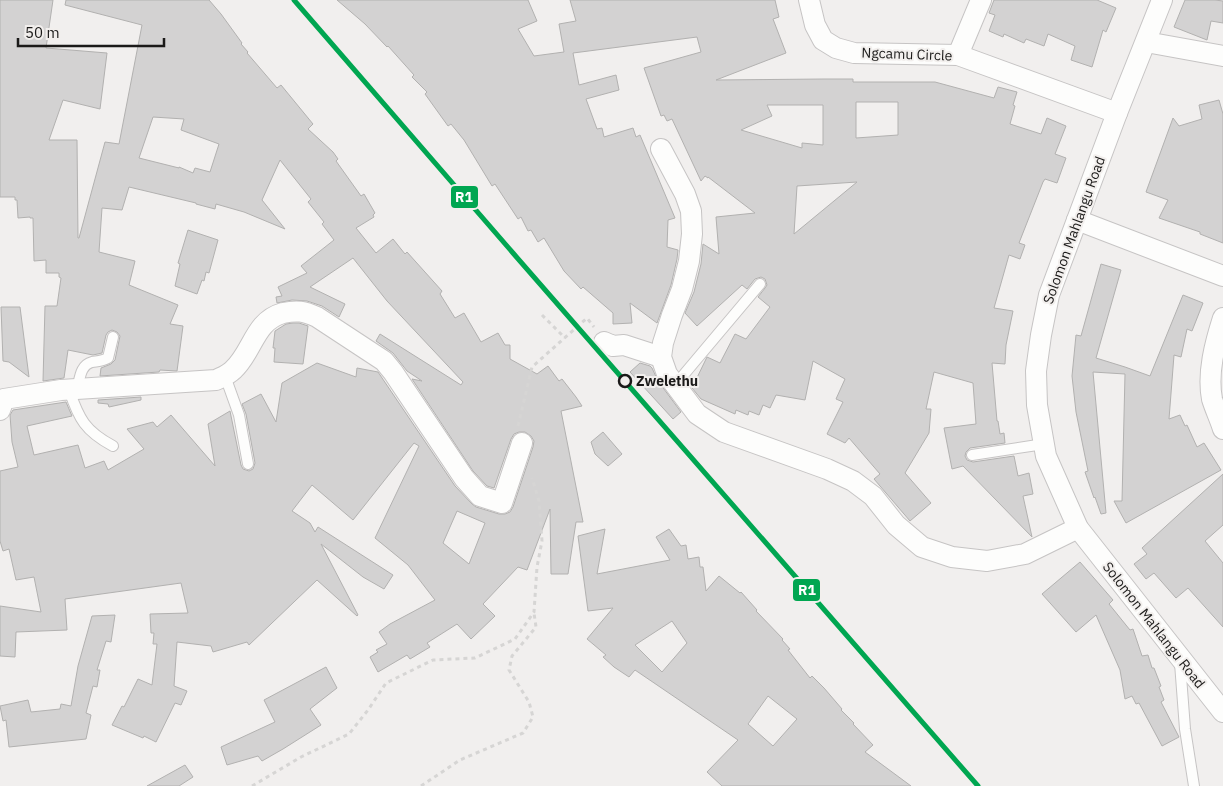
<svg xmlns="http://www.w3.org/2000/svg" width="1223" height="786" viewBox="0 0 1223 786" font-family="'IBM Plex Sans',sans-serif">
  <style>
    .building { fill: #d3d2d2; stroke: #b2b1b0; fill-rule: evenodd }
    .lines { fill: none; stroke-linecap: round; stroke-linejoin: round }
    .lane-casing { stroke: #c6c4c4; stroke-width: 12 }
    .street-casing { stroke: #c6c4c4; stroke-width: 22 }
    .path { stroke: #d6d5d4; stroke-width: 3; stroke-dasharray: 4 4; stroke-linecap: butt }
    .lane { stroke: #fdfdfc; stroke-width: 10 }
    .street { stroke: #fdfdfc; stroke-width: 20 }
    .rail-1-casing { stroke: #f2efed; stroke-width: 9 }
    .rail-1 { stroke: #00a651; stroke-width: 5 }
    .stop-dot { fill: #f2efed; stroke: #1b1a19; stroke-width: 2.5 }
    .labels { text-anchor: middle; stroke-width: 4; stroke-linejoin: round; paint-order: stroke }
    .street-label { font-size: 14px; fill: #1b1a19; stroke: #f2efed }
    .stop-label { font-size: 14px; font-weight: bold; fill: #1b1a19; stroke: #f2efed; text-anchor: start }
    .line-badge { stroke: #f2efed; stroke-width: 2 }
    .badge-label { font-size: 14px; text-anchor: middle; font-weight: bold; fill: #fff }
  </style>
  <rect width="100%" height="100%" fill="#f1efee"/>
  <g class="building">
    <path d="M0,0h53l-7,48 61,5 -7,56 -37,-9 -14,40h28l1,98h1l26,-96 14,2 23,-119 -77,-20 1,-5h143l12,14 21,29 -1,1 7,8 -1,1 30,35 4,-3 32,39 -5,5 25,23 5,7 -2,2 25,35 3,-2 11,19 -2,2 1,2 -18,11 20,25 17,-14 12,15 2,-2 35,39 -2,3 15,24 9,-5 17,29 17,-9 7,12h5v14l27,15 11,-8 11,15 3,-2 14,18 6,9 -21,5 22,111h-7l-8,52h-17l-1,-65 -23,61 -9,-3 -35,37 12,12 -24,23 -14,-15 -30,19 3,4 -20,12 -3,-4 -29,17 -8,-15 8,-5 -2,-2 11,-6 -8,-12 11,-8 45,-24 -27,-35 -33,-27 44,-92 -5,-3 -61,77 -41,-35 -20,26 18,12 5,9 3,-5 75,48 -9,14 -21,-12 -42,-33 37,71 -1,1 -40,-36 -68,65 -2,-3 -34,10 -2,-6 -34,-4 -3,44 13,5 -6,14 -6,-2 -19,39 -12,-6 -1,2 -31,-13 10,-19 2,1 14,-28 14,6 5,-41h-4l1,-11h-3l-1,-19 38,-1 -7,-30 -116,16 2,31 -51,2 -1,25 -15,-1v-50l41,6 -7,-35 -18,3 -7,-31 -6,2 -3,-10v-70l18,-4 -6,-25 -2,-27 3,-5 53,-8 6,14 -45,10 7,29 44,-10 7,23 19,-7 4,9 36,-21 -17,-20 26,-7 4,5 14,-12 44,51 -7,-42 22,-13 11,54 2,4 6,2 4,-2 2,-6 -9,-49 -4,-10 19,-10 15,28 6,-39 35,-20 39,14 1,-9 21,4 77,114 17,18 4,3 23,7h6l5,-2 3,-5 20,-60 1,-6 -3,-5 -6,-4h-6l-5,2 -3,5 -17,49 -7,-2 -14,-15 -61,-92 10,2 -15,-10 -14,-18 -17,-12 4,-7 81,51 2,-3 -76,-81 -34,-43 -43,29 35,17 -6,13 -17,-11 -15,-5 -15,-1 -15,3 -1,-6 6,-1 -4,-9 29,-14 -6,-7 33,-26 -12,-16 2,-2 -16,-20 3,-3 -31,-39 -18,40 23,29 -41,-17 -28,-8 -1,5 -19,-5v-1l-67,-16 -7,23 -20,-2 -3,44 36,9 -6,24 49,20 -8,19 13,2 -6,45 -17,-1 -1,2 -59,4 1,-8 10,-4 4,-4 5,-24 -3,-4 -5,-2 -4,2 -2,3 -4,18 -9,2 -25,-5 -4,28 -21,3 2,-75h12l4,-28 -2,-1v-4h-13v-13l-12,1 -1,-43h-3v-1l-12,1 -1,-18h-2v-3h-15zM153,117l31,2 -3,11 38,14 -9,28 -15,-4 -2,5 -14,-6v1l-40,-10zM457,511l28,12 -16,41 -26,-21z"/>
    <path d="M337,0h191l9,21 -19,8 16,27 30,-4 -5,-28 17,-3 -6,-21h205l4,17 -6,2 13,34 -70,27 108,-1h29v3h82l59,16 4,-11 19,5 -4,13 2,1 -5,18 31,10 6,-16 19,8 -11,28 11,4 -9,25 -12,-4 -2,3 -24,61 6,2 -5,14 -11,-4 -15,53 19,3 -7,34 -1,19 -13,-1 5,58h1l2,13 4,-1 1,10 -35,5 -4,4 -1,4 2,4 6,2 41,-6 4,20 11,-3 4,21 -10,2 9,41 -69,-71 -11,3 -8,-41 32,-4 -3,-41 -39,-11 -8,37h5l-2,24 -24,40 26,30 -21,18 -36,-42 6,-5 -31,-36 -4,5 -18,-9 16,-32 -7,-3 9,-20 -32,-18 -8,39 -29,-5 -6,13 -7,-3 -4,10 -10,-4 -1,4 -12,-5 -1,4 -34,-15 -9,-11 15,-31 13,6 15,-29 11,5 24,-32 -12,-10 7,-9 2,-3 -2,-6 -4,-2 -6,2 -8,10 -5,-4 -45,41 -12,-13 9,-21 7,-28 2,-20 16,10 -3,-37 39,-4 -47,-36v1l-3,-2 -4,5 -29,-62 -5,2 -3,-6 -3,1 -17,-48 57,-16 -4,-15 -124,16 6,32 37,-10 3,15 -33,9 11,30 5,-1 2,9 29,-9 3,9 4,-2 35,83 -7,2 -1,27 11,3 -1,9 -6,26 -14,38 -27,-20 2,20 -19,1v-11l-30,-26 -2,2 -17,-18 -20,-33 -6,4 -7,-12 -3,1 -7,-14 -3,2 -23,-35 -3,2 -28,-46 -13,-16 -3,2 -23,-32 2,-2 -15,-15 2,-2 -26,-29 -1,1 -22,-23zM856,102h42v33l-42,3zM767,105h56v40l-21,-2v5l-61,-18 31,-14zM857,182l-63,52 3,-48z"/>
    <polygon points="994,0 1097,0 1116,8 1106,32 1103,30 1092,67 1071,60 1075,46 1048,34 1044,46 1026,39 1024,43 1004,34 1003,37 989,31 995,15 989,13"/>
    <polygon points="1185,0 1215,0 1223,1 1223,23 1211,21 1207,40 1174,27"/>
    <polygon points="1219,100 1223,114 1223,243 1200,234 1200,232 1159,218 1168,200 1146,192 1173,118 1179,126 1202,119 1199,105"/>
    <polygon points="188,230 218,240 209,273 206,272 204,281 202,280 197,294 175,286 180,264 178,263"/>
    <polygon points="1101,264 1121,270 1096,358 1125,367 1150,376 1183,295 1203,303 1192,331 1187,329 1181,357 1174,355 1169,419 1180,415 1185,426 1187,425 1197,447 1204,443 1221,470 1126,523 1114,501 1122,501 1125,374 1093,372 1106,513 1101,514 1095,497 1094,498 1085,472 1088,471 1076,412 1072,376 1076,335 1081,336"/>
    <polygon points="1,307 20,307 29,377 9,362 3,361"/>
    <polygon points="293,323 299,323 308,326 303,364 274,362 275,348 273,348 275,331 286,324"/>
    <polygon points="640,363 650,366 652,368 658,381 681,412 673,419 630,372"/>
    <polygon points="141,397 141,400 109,407 108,404 98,403 98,400"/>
    <polygon points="603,432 622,454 608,466 595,454 591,442"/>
    <polygon points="1223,474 1223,525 1205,541 1223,563 1223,627 1188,588 1176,598 1154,573 1146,579 1134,564 1147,554 1142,548"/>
    <path d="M605,529l-8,45 73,-14 -14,-23 13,-8 12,17 5,-1 2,14 11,-2 1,10h3l3,24 13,-15 21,17 1,-1 16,18 -1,1 27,28 -1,1 8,9 -2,1 22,28 2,-2 12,12 18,21 -1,1 13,13 -1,1 20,21 -8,7 46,34h-189l-15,-14 31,-32 -103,-70 -6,7 -15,-10 -11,-10 3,-2 -19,-16 26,-31 -25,3 -10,-75zM672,621l15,22 -25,29 -27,-27zM768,696l29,23 -24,27 -25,-22z"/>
    <polygon points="1080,562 1113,600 1109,604 1130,630 1133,629 1142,656 1148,655 1152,668 1154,668 1161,686 1159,687 1164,700 1161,702 1179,737 1162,746 1139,703 1136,704 1132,696 1125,699 1120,670 1096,615 1076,632 1042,594"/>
    <polygon points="115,615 111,642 106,641 97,670 100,670 97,687 93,686 86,713 91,715 86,739 9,747 6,720 3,721 0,706 28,700 31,712 60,709 61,704 71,706 78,666 92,616"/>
    <polygon points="326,667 337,688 310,709 321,725 283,749 262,761 258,756 227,765 221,747 275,722 264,700"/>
    <polygon points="185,765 193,777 179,786 147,786"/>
  </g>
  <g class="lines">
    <defs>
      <g id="lane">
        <polyline points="225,376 239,415 248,464"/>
        <polyline points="675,385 760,284"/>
        <path d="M77,389c3,-10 3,-24 15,-27 6,-1 11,-1 16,-4l5,-21"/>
        <path d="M69,390c10,29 16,41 44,56"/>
        <polyline points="972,455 1044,444"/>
        <polyline points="1180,663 1185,729 1194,786"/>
      </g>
      <g id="street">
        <polyline points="809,0 815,25 823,40 836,48 854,53 958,55 1117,113"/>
        <polyline points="1162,0 1117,113 1049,295 1041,335 1036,371 1037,405 1046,456 1078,528 1223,712"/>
        <polyline points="1146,42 1223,56"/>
        <polyline points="958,55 981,0"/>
        <polyline points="661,149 685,194 691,211 692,234 689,261 682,289 672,315 663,343 661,357 667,374 697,414 724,432 827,469 853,481 873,496 896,525 922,547 952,557 987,561 1025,554 1078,528"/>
        <polyline points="1077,220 1223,276"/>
        <path d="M1223,318c-8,25 -16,55 -11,81 3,10 8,20 11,30"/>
        <polyline points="604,342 613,346 624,345 661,357"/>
        <path d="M0,410l4,-11 57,-9 155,-10c6,-3 12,-5 17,-10 20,-18 21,-49 50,-57 14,-3 21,-2 34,4l67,44 9,11 71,106 16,18 22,7 20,-60"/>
      </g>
    </defs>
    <use href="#lane" class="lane-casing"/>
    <use href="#street" class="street-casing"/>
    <g class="path">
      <polyline points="542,315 565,338"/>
      <polyline points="518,426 532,367 587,318 594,327"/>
      <polyline points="252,786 301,757 349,734 368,710 386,683 433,660 475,658 515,639 534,612 537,567 542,541 539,501 532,478"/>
      <polyline points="421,786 460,760 523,733 533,717 529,702 509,670 512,656 536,627 534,613"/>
    </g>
    <use href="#lane" class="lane"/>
    <use href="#street" class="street"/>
    <defs>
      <polyline id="rail-1" points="294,0 513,253 978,786"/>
    </defs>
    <use href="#rail-1" class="rail-1-casing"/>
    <use href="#rail-1" class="rail-1"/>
  </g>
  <circle class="stop-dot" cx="625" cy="381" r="6"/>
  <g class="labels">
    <g class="street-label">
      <text transform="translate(907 54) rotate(2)" y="5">Ngcamu Circle</text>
      <text transform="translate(1074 230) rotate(-70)" y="5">Solomon Mahlangu Road</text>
      <text transform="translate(1154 625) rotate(52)" y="5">Solomon Mahlangu Road</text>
    </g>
    <g class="stop-label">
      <text x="636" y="386">Zwelethu</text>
    </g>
  </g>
  <g class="line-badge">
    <rect x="450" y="185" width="29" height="24" rx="5" fill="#00a651"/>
    <rect x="792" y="578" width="29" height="24" rx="5" fill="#00a651"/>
  </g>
  <g class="badge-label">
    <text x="464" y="202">R1</text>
    <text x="807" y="595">R1</text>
  </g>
  <path d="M18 38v8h146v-8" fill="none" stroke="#1b1a19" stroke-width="2.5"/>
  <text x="25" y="38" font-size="15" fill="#1b1a19" stroke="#f2efed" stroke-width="4" paint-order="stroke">50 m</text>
</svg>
